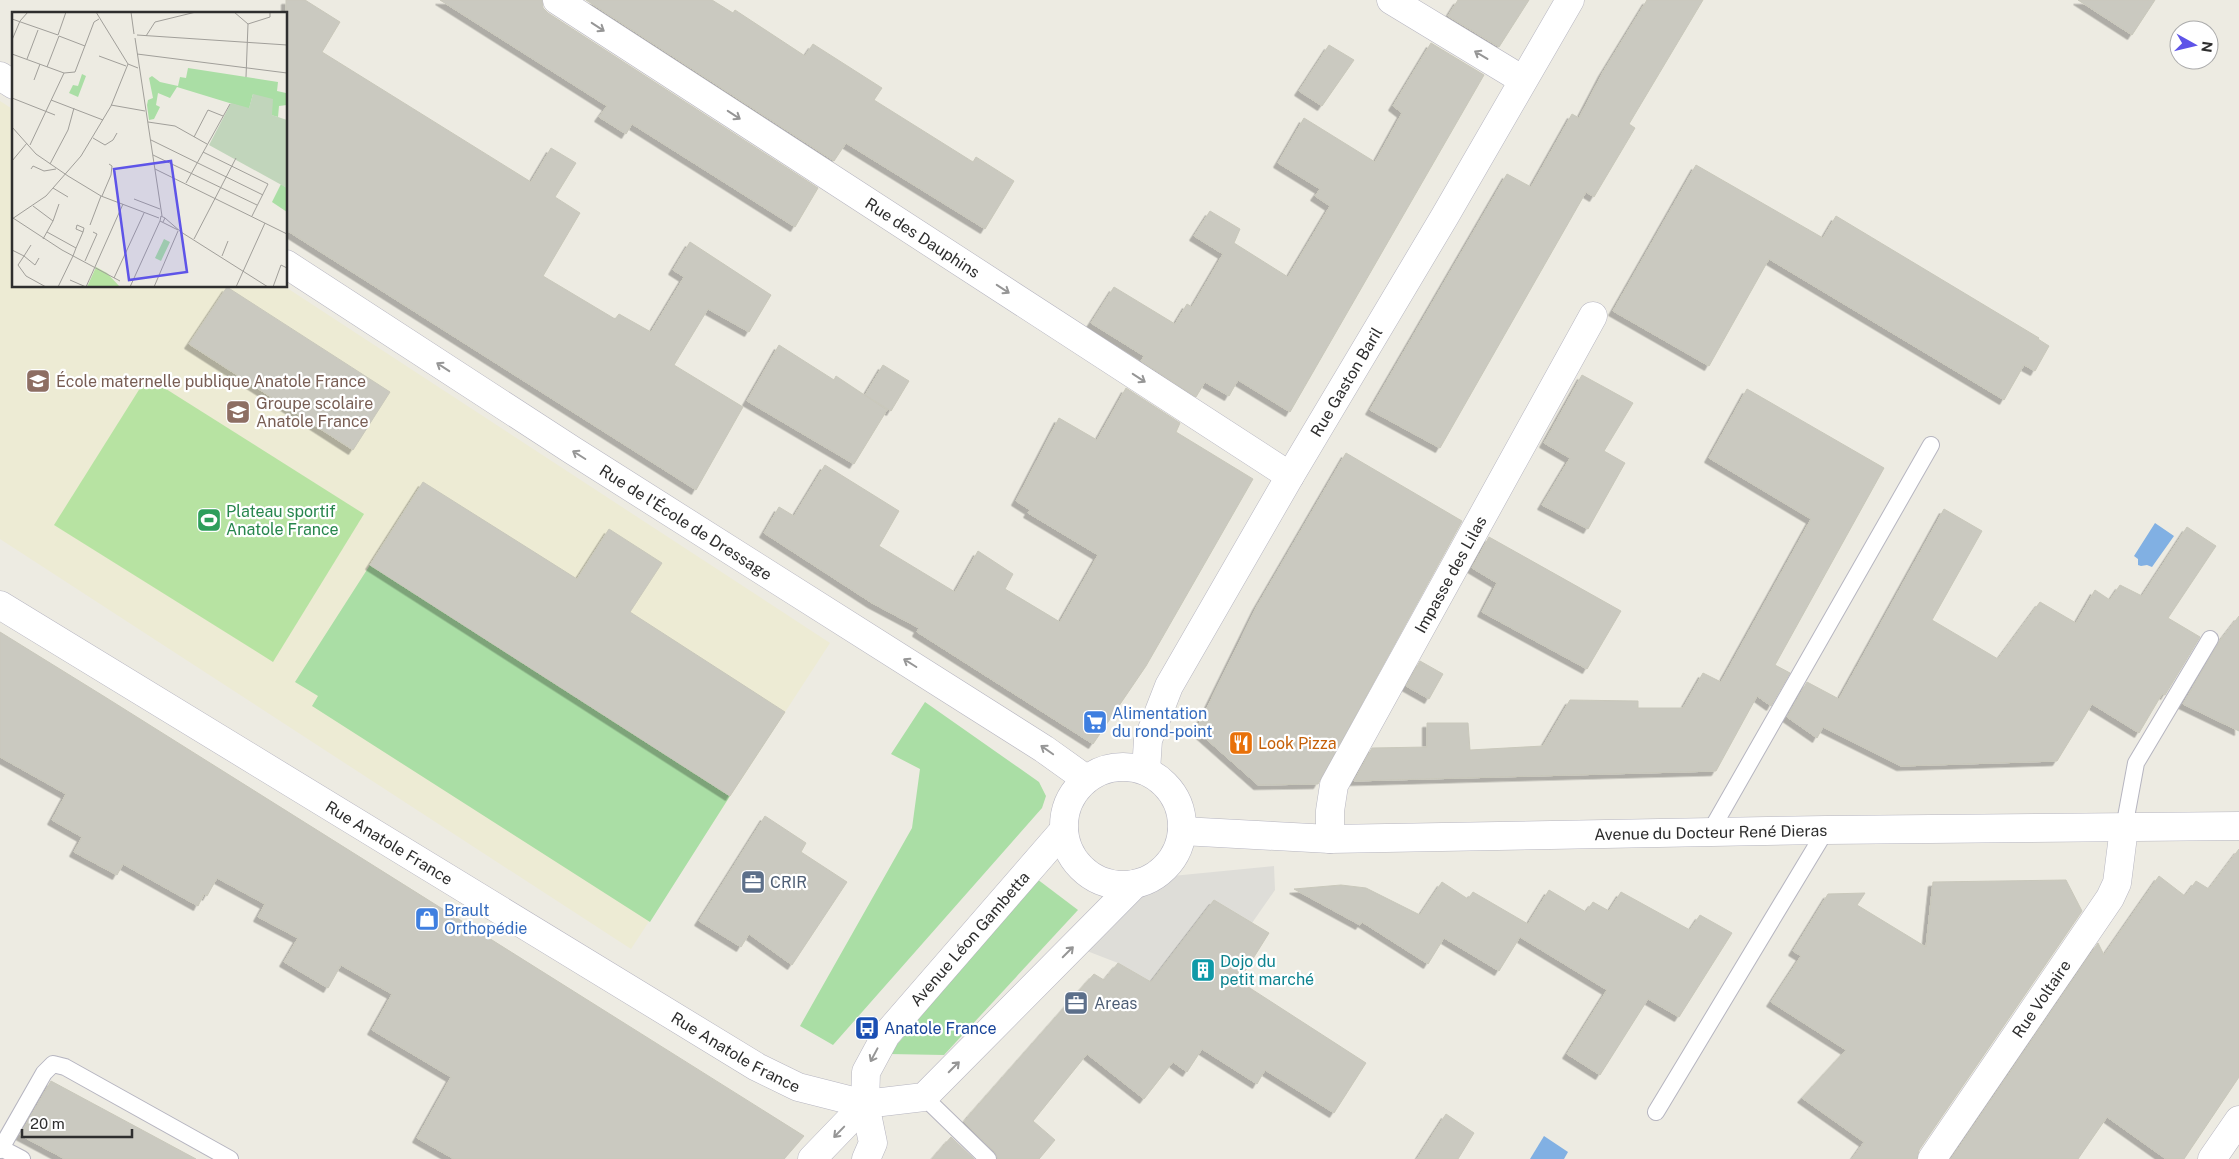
<svg xmlns="http://www.w3.org/2000/svg" width="2239" height="1159" viewBox="0 0 2239 1159" font-family="'Public Sans',sans-serif">
  <style>
    .education { fill: #edebd4 }
    .green { fill: #aadea5 }
    .pitch { fill: #b7e3a2 }
    .plaza { fill: #deddd8 }
    .water { fill: #81b0e3 }
    .building { fill: #cac9c0; stroke: #c9c8bb; filter: url(#shadow) }
    .lines { fill: none; stroke-linecap: round; stroke-linejoin: round }
    .service-casing { stroke: #b6b5c0; stroke-width: 18 }
    .minor-casing { stroke: #b6b5c0; stroke-width: 29 }
    .secondary-casing { stroke: #b6b5c0; stroke-width: 29 }
    .service { stroke: #fff; stroke-width: 16 }
    .minor { stroke: #fff; stroke-width: 28 }
    .secondary { stroke: #fff; stroke-width: 28 }
    .oneway { stroke: #969696 }
    .labels { text-anchor: middle; stroke-width: 4.5; stroke-linejoin: round; paint-order: stroke }
    .street-label { font-size: 16px; fill: #2e2e2e; stroke: #fff }
    .education-label { font-size: 16px; fill: #785e54; stroke: #fff; text-anchor: start }
    .leisure-label { font-size: 16px; fill: #27864d; stroke: #fff; text-anchor: start }
    .shop-label { font-size: 16px; fill: #366cbe; stroke: #fff; text-anchor: start }
    .food-label { font-size: 16px; fill: #c56008; stroke: #fff; text-anchor: start }
    .service-label { font-size: 16px; fill: #4e5e75; stroke: #fff; text-anchor: start }
    .culture-label { font-size: 16px; fill: #0d838f; stroke: #fff; text-anchor: start }
    .transit-label { font-size: 16px; fill: #164399; stroke: #fff; text-anchor: start }
    .inset-road { fill: none; stroke: #a19f9a; stroke-width: 1 }
    .view { fill: #5e54e8; fill-opacity: 0.15; stroke: #5e54e8; stroke-width: 2.5 }
    .inset-edge { fill: none; stroke: #2e2e2e; stroke-width: 2.5 }
  </style>
  <defs>
    <filter id="shadow"><feDropShadow dx="-4.5" dy="4.5" stdDeviation="0" flood-color="#0004"/></filter>
  </defs>
  <rect width="100%" height="100%" fill="#edebe2"/>
  <polygon class="education" points="0,101 14,110 14,286 284,286 830,643 631,949 0,539"/>
  <g class="green">
    <polygon points="370,565 730,796 650,922 312,706 318,696 295,682"/>
    <polygon points="925,702 1039,782 1046,796 1042,808 833,1045 800,1026 912,828 920,769 891,754"/>
    <polygon points="1037,879 1078,910 944,1055 889,1054"/>
  </g>
  <polygon class="pitch" points="147,377 364,514 273,662 54,525"/>
  <polygon class="plaza" points="1274,866 1275,890 1252,923 1151,982 1118,963 1087,951 1134,897 1162,877"/>
  <g class="water">
    <polygon points="2155,523 2174,536 2152,567 2147,565 2141,566 2138,565 2138,559 2134,556"/>
    <polygon points="1544,1136 1568,1152 1564,1159 1530,1159"/>
  </g>
  <g class="building">
    <polygon points="286,0 305,0 340,22 322,52 531,182 551,148 576,163 555,197 580,213 543,276 615,319 619,314 651,332 684,277 673,270 690,242 771,295 749,332 708,309 674,365 743,407 696,490 286,230"/>
    <polygon points="440,0 542,0 543,8 548,13 818,188 795,227 632,124 626,134 599,117 607,106"/>
    <polygon points="586,0 712,0 733,13 735,10 805,56 813,44 882,88 874,100 973,162 976,157 1014,181 985,229 846,143 834,161"/>
    <polygon points="1458,0 1529,0 1499,47 1448,16"/>
    <polygon points="1647,0 1703,0 1629,124 1635,128 1594,197 1586,192 1440,448 1370,410 1507,174 1531,187 1572,114 1579,118 1603,72"/>
    <polygon points="2078,0 2155,0 2132,35"/>
    <polygon points="1431,43 1484,75 1290,412 1238,380 1229,396 1205,382 1196,397 1141,361 1144,356 1091,323 1114,287 1175,324 1187,304 1192,307 1223,254 1194,236 1210,211 1240,229 1234,243 1288,277 1330,206 1315,196 1320,189 1278,163 1304,118 1375,162 1402,113 1393,106"/>
    <polygon points="1329,45 1354,60 1322,106 1299,91"/>
    <polygon points="1696,165 1823,238 1836,216 2039,338 2038,339 2049,346 2035,371 2024,365 2004,400 1769,259 1709,366 1613,311"/>
    <polygon points="227,287 390,392 353,450 189,344"/>
    <polygon points="779,345 834,380 836,376 887,410 854,464 747,401"/>
    <polygon points="883,365 909,381 891,411 865,395"/>
    <polygon points="1582,375 1633,403 1604,451 1625,463 1588,529 1542,505 1570,458 1544,443"/>
    <polygon points="1126,388 1180,423 1176,432 1253,479 1146,666 1093,744 917,632 919,628 872,603 764,533 779,507 794,516 825,465 899,511 879,546 955,592 978,551 1013,574 1005,589 1060,622 1098,555 1028,513 1030,510 1016,501 1059,418 1097,440"/>
    <polygon points="1747,389 1884,468 1775,665 1790,673 1771,706 1757,696 1716,771 1354,781 1372,748 1427,747 1427,723 1468,723 1470,750 1543,746 1570,700 1638,701 1638,708 1683,708 1703,673 1721,682 1811,519 1709,458"/>
    <polygon points="1346,453 1462,521 1318,784 1258,785 1196,730 1257,606"/>
    <polygon points="423,482 577,579 609,529 662,563 630,612 785,712 730,796 370,565"/>
    <polygon points="1944,509 1982,531 1932,620 1998,659 2040,602 2076,623 2095,590 2110,600 2120,585 2142,596 2187,527 2216,546 2168,618 2200,637 2165,695 2162,694 2139,733 2092,704 2057,761 1901,766 1823,727 1817,738 1787,717 1807,682 1839,699"/>
    <polygon points="1489,537 1621,611 1587,669 1482,612 1497,583 1472,568"/>
    <polygon points="2239,616 2239,731 2183,704 2219,642"/>
    <polygon points="0,632 105,697 804,1136 784,1159 454,1159 417,1138 451,1077 372,1030 392,994 341,965 328,988 284,962 298,938 258,917 265,904 217,878 207,896 204,894 198,906 123,864 117,875 74,852 82,837 52,820 66,794 0,757"/>
    <polygon points="1420,661 1443,674 1429,699 1406,686"/>
    <polygon points="765,816 806,843 801,852 847,882 792,965 749,934 741,947 699,921"/>
    <polygon points="2239,849 2239,1077 2184,1159 2166,1159 2107,1117 2078,1159 1951,1159 2098,943 2104,955 2159,876 2185,896 2196,881 2209,889"/>
    <polygon points="2066,880 2082,911 1919,1150 1917,1159 1852,1159 1864,1142 1802,1098 1846,1050 1771,1002 1801,956 1793,951 1828,894 1865,893 1857,905 1926,947 1933,882"/>
    <polygon points="1442,882 1468,899 1473,892 1528,924 1549,890 1586,912 1593,902 1609,911 1621,892 1690,930 1700,915 1732,933 1679,1017 1648,999 1600,1075 1567,1054 1607,990 1520,937 1499,971 1444,938 1428,964 1362,922 1360,925 1294,889 1341,885 1366,888 1420,915"/>
    <polygon points="1214,900 1269,933 1239,981 1366,1063 1334,1113 1265,1070 1257,1084 1202,1049 1187,1072 1173,1062 1144,1099 1087,1054 1033,1121 1055,1140 1039,1159 998,1159 995,1152 964,1122 972,1112 1094,974 1104,980 1118,963 1151,982"/>
    <polygon points="51,1081 196,1159 65,1159 20,1135"/>
    <polygon points="1446,1114 1474,1133 1458,1159 1417,1159"/>
    <polygon points="951,1137 974,1159 932,1159"/>
  </g>
  <g class="lines">
    <defs>
      <g id="service">
        <polyline points="2124,828 2136,763 2210,639"/>
        <polyline points="1710,832 1931,445"/>
        <polyline points="924,1097 988,1159"/>
        <polyline points="1656,1112 1826,830"/>
        <polyline points="1,1148 22,1159"/>
        <polyline points="0,1150 44,1073 53,1064 65,1067 230,1159"/>
      </g>
      <g id="minor">
        <path id="s1" d="M557,0l733,476"/>
        <polyline points="1391,0 1523,80"/>
        <polyline points="0,76 14,85"/>
        <path id="s2" d="M286,264l286,186 472,299 42,30"/>
        <path id="s3" d="M0,605l757,462 41,20 67,17"/>
        <path id="s4" d="M1146,771l2,-31 21,-54 121,-210 155,-260 125,-216"/>
        <path id="s5" d="M1330,839v-28l4,-26 259,-469"/>
        <path id="s6" d="M1932,1159l178,-261 7,-15 7,-55"/>
        <polyline points="2212,1159 2239,1120"/>
      </g>
      <g id="secondary">
        <circle cx="1123" cy="826" r="59"/>
        <path id="s7" d="M1182,831l148,8 496,-9 413,-4"/>
        <polyline points="812,1159 865,1104 924,1097 1135,884"/>
        <path id="s8" d="M866,1159l7,-16 -8,-39 1,-32 20,-37 177,-204"/>
      </g>
    </defs>
    <use href="#service" class="service-casing"/>
    <use href="#minor" class="minor-casing"/>
    <use href="#secondary" class="secondary-casing"/>
    <use href="#service" class="service"/>
    <use href="#minor" class="minor"/>
    <use href="#secondary" class="secondary"/>
  </g>
  <defs><path id="oneway-shaft" d="M-6 0H5M1.5-3L5.5 0L1.5 3" fill="none" stroke-width="1.6" stroke-linecap="round" stroke-linejoin="round" transform="scale(1.25)"/></defs>
  <g class="oneway">
    <use href="#oneway-shaft" transform="translate(598 27) rotate(33)"/>
    <use href="#oneway-shaft" transform="translate(1481 55) rotate(-149)"/>
    <use href="#oneway-shaft" transform="translate(734 115) rotate(33)"/>
    <use href="#oneway-shaft" transform="translate(1003 289) rotate(33)"/>
    <use href="#oneway-shaft" transform="translate(443 367) rotate(-147)"/>
    <use href="#oneway-shaft" transform="translate(1139 378) rotate(33)"/>
    <use href="#oneway-shaft" transform="translate(579 455) rotate(-148)"/>
    <use href="#oneway-shaft" transform="translate(910 663) rotate(-148)"/>
    <use href="#oneway-shaft" transform="translate(1047 750) rotate(-145)"/>
    <use href="#oneway-shaft" transform="translate(1068 952) rotate(-45)"/>
    <use href="#oneway-shaft" transform="translate(874 1055) rotate(118)"/>
    <use href="#oneway-shaft" transform="translate(954 1067) rotate(-45)"/>
    <use href="#oneway-shaft" transform="translate(839 1132) rotate(134)"/>
  </g>
  <defs>
    <symbol id="school-square" viewBox="-11 -11 22 22"><rect x="-9" y="-9" width="18" height="18" rx="4" fill="#8d6e63" stroke="#fff"/><path d="M0-5L7-2L0 1L-7-2ZM-4 1L0 2.5L4 1V4Q0 6-4 4Z" fill="#fff"/></symbol>
    <symbol id="stadium-square" viewBox="-11 -11 22 22"><rect x="-9" y="-9" width="18" height="18" rx="4" fill="#2e9e5b" stroke="#fff"/><path d="M0-5a6.5 5 0 1 0 0 10a6.5 5 0 1 0 0-10ZM-3.5-1.8h7v3.6h-7Z" fill="#fff"/></symbol>
    <symbol id="supermarket-square" viewBox="-11 -11 22 22"><rect x="-9" y="-9" width="18" height="18" rx="4" fill="#3f7fe0" stroke="#fff"/><path d="M-6-5.5h2.5l.6 2H6L4.5 2H-2.5L-4.4-4H-6ZM-1.5 3.2a1.3 1.3 0 1 0 .1 0ZM3 3.2a1.3 1.3 0 1 0 .1 0Z" fill="#fff"/></symbol>
    <symbol id="restaurant-square" viewBox="-11 -11 22 22"><rect x="-9" y="-9" width="18" height="18" rx="4" fill="#e8710a" stroke="#fff"/><path d="M-5-6h1v4h1v-4h1v4h1v-4h1v5L-1.5 .5V6h-2V.5L-5-1ZM5-6V6H3V1.5H1.5Q1.5-4 5-6Z" fill="#fff"/></symbol>
    <symbol id="office-square" viewBox="-11 -11 22 22"><rect x="-9" y="-9" width="18" height="18" rx="4" fill="#5c6f8a" stroke="#fff"/><path d="M-6-3h4V-5.5h4V-3h4V5H-6ZM-1-4.5V-3h2v-1.5ZM-6 0V1H6V0Z" fill="#fff"/></symbol>
    <symbol id="shop-square" viewBox="-11 -11 22 22"><rect x="-9" y="-9" width="18" height="18" rx="4" fill="#3f7fe0" stroke="#fff"/><path d="M-5-2.5h2.3a2.7 3.5 0 0 1 5.4 0H5L5.5 6h-11ZM-1.5-2.5h3a1.5 2.3 0 0 0-3 0Z" fill="#fff"/></symbol>
    <symbol id="building-square" viewBox="-11 -11 22 22"><rect x="-9" y="-9" width="18" height="18" rx="4" fill="#0f9aa8" stroke="#fff"/><path d="M-4-6H4V6H1V3H-1V6H-4ZM-2.5-4.3h1.7v1.8h-1.7ZM.8-4.3h1.7v1.8H.8ZM-2.5-1h1.7V.8h-1.7ZM.8-1h1.7V.8H.8Z" fill="#fff"/></symbol>
    <symbol id="bus-square" viewBox="-11 -11 22 22"><rect x="-9" y="-9" width="18" height="18" rx="4" fill="#1a4fb4" stroke="#fff"/><path d="M-5-6H5V4H4V6H2V4H-2V6H-4V4H-5ZM-3.5-4V0h7V-4ZM-3.5 1.2v1.5H-2V1.2ZM2 1.2v1.5H3.5V1.2Z" fill="#fff"/></symbol>
  </defs>
  <g fill-rule="evenodd">
    <use href="#school-square" x="24" y="367" width="28" height="28"/>
    <use href="#school-square" x="224" y="398" width="28" height="28"/>
    <use href="#stadium-square" x="195" y="506" width="28" height="28"/>
    <use href="#supermarket-square" x="1081" y="708" width="28" height="28"/>
    <use href="#restaurant-square" x="1227" y="729" width="28" height="28"/>
    <use href="#office-square" x="739" y="868" width="28" height="28"/>
    <use href="#shop-square" x="413" y="905" width="28" height="28"/>
    <use href="#building-square" x="1189" y="956" width="28" height="28"/>
    <use href="#office-square" x="1062" y="989" width="28" height="28"/>
    <use href="#bus-square" x="853" y="1014" width="28" height="28"/>
  </g>
  <g class="labels">
    <g class="street-label">
      <text dy="6" stroke="none"><textPath href="#s1" startOffset="436">Rue des Dauphins</textPath></text>
      <text dy="6" stroke="none"><textPath href="#s4" startOffset="441">Rue Gaston Baril</textPath></text>
      <text dy="6" stroke="none"><textPath href="#s2" startOffset="476">Rue de l'École de Dressage</textPath></text>
      <text dy="6" stroke="none"><textPath href="#s5" startOffset="295">Impasse des Lilas</textPath></text>
      <text dy="6" stroke="none"><textPath href="#s7" startOffset="529">Avenue du Docteur René Dieras</textPath></text>
      <text dy="6" stroke="none"><textPath href="#s3" startOffset="456">Rue Anatole France</textPath></text>
      <text dy="6" stroke="none"><textPath href="#s8" startOffset="259">Avenue Léon Gambetta</textPath></text>
      <text dy="6" stroke="none"><textPath href="#s6" startOffset="194">Rue Voltaire</textPath></text>
      <text dy="6" stroke="none"><textPath href="#s3" startOffset="861">Rue Anatole France</textPath></text>
    </g>
    <g class="education-label">
      <text x="56" y="387">École maternelle publique Anatole France</text>
      <text x="256" y="409">Groupe scolaire<tspan x="256" dy="18">Anatole France</tspan></text>
    </g>
    <g class="leisure-label">
      <text x="226" y="517">Plateau sportif<tspan x="226" dy="18">Anatole France</tspan></text>
    </g>
    <g class="shop-label">
      <text x="1112" y="719">Alimentation<tspan x="1112" dy="18">du rond-point</tspan></text>
      <text x="444" y="916">Brault<tspan x="444" dy="18">Orthopédie</tspan></text>
    </g>
    <g class="food-label">
      <text x="1258" y="749">Look Pizza</text>
    </g>
    <g class="service-label">
      <text x="770" y="888">CRIR</text>
      <text x="1094" y="1009">Areas</text>
    </g>
    <g class="culture-label">
      <text x="1220" y="967">Dojo du<tspan x="1220" dy="18">petit marché</tspan></text>
    </g>
    <g class="transit-label">
      <text x="884" y="1034">Anatole France</text>
    </g>
  </g>
  <g transform="translate(12 12)">
    <rect width="275" height="275" fill="#edebe2"/>
    <path d="M176,56l90,14 -1,9 9,2 1,12 -8,1 -1,11 -7,-2 -18,-21 -4,15 -72,-22 -7,11 -12,-5 -2,12 4,2 -6,12 -5,1 -2,-15 1,-5 5,-2 -4,-20 3,-2 8,6 18,4 2,-9 6,1zM70,62l4,2 -8,21 -9,-4 4,-8 5,1zM269,172l6,4v24l-15,-10zM152,227l6,3 -9,19 -6,-3z" fill="#aadea5"/>
    <path d="M241,82l20,5 -1,16 15,5v68l-78,-43 22,-42 18,5z" fill="#c1d5bb"/>
    <path d="M84,255l11,6 13,14h-33z" fill="#b7e3a2"/>
    <path class="inset-road" d="M84,0l32,52 10,4M119,0l3,22M222,0l14,12 -2,53M0,7l46,16 8,-23M236,12l22,-7v-5M125,23l150,10M47,24l26,10M134,24l9,-14 41,-10M123,26l27,178M0,28l8,-19 8,-9M0,42l52,19M125,42l150,19M87,44l27,10M15,47l11,-29M35,55l12,-31M22,68l6,-16M0,86l43,17M39,88l52,20M99,93l34,6M136,110l27,4 32,18M0,115l24,27 32,22 33,20 58,22M182,125l14,-27 15,6M81,126l12,7 8,-5 4,-7M139,128l112,55M18,133l34,-72 11,-1 19,-50 5,-3M191,140l65,32 -16,32M141,143l104,50M0,149l15,-18M38,152l18,-34 6,-22M19,157l2,-3 11,5 12,-2M143,157l132,65M174,171l44,-79M41,176l15,9M90,184l9,-21 1,-9 -3,-2M122,187l26,10M21,194l20,15 -10,18M1,206l49,32 58,31M153,206l16,14 87,55M0,207l34,-23 35,-40 30,-50 17,-42M41,209l6,-17M151,210l2,-4 -4,-2 -1,5 18,9M78,213l11,-29M35,220l29,16M182,227l42,-81M0,238l12,6 7,-11M210,244l6,-15M73,249l12,-27 -4,-2M6,253l8,11 20,11M6,253l6,-9 11,9 4,-7M102,266l30,-65M58,268l16,7 37,-83M46,275l15,-31 3,-8 7,-16 1,-4 -7,-3 -1,4 7,3M118,275l30,-66M142,275l24,-56M224,275l29,-64M261,275l8,-22 6,3"/>
    <path class="view" d="M159,149l16,111 -58,8 -15,-111z"/>
    <rect width="275" height="275" class="inset-edge"/>
  </g>
  <g transform="translate(2194 45) rotate(98)"><circle r="24" fill="#ffffff" stroke="#ababab"/>
  <path d="M0-4L9 19L0 12L-9 19Z" fill="#5e54e8"/>
  <text y="-8" font-size="14" font-weight="bold" text-anchor="middle" fill="#2e2e2e">N</text>
  </g>
  <path d="M22 1129v8h110v-8" fill="none" stroke="#2e2e2e" stroke-width="2.5"/>
  <text x="30" y="1129" font-size="15" fill="#2e2e2e" stroke="#ffffff" stroke-width="4" paint-order="stroke">20 m</text>
</svg>
